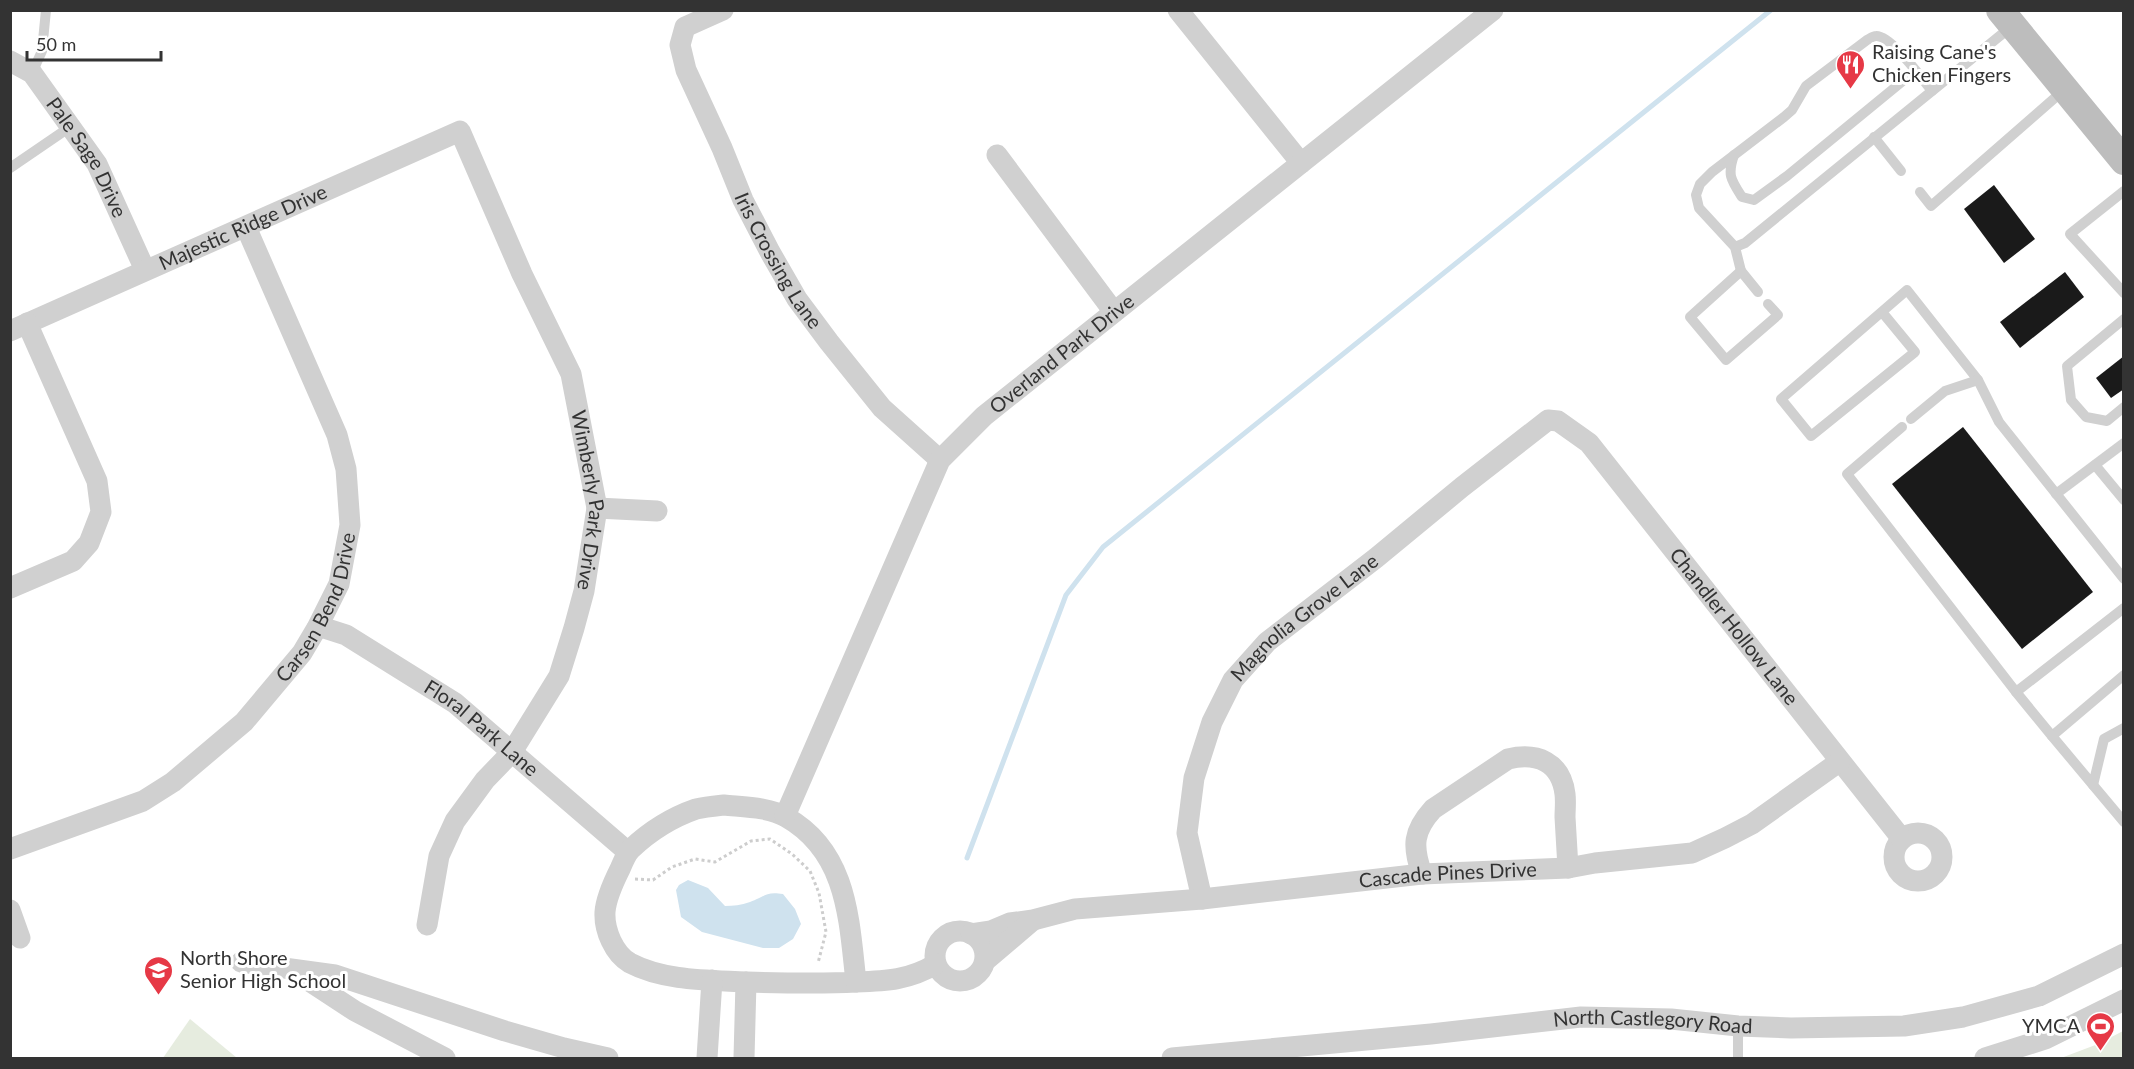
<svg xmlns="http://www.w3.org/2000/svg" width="2134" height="1069" viewBox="0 0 2134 1069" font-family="Lato,sans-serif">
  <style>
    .green { fill: #e6ecdf }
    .water { fill: #cfe2ee }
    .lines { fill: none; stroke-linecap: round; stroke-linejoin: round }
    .stream { stroke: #cfe2ee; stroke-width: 5 }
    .building { fill: #1a1a1a }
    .path { stroke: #cdcdcd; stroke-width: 3; stroke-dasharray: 3 3; stroke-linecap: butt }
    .lane { stroke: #d0d0d0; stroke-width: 10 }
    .street { stroke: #d0d0d0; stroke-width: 21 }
    .secondary { stroke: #bdbdbd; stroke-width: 28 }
    .labels { text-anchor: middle; stroke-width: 6; stroke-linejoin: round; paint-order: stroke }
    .poi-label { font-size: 20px; fill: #333; stroke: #fff; text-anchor: start }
    .street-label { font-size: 20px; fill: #333; stroke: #fff }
  </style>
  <rect width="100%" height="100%" fill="#fff"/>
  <g class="green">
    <polygon points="190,1019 237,1058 163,1058"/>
    <polygon points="2123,1031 2123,1058 2061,1058 2098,1044"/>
  </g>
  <path class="water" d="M688,880l20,8 17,18c8,0 16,-1 25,-4 15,-5 15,-11 33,-8l12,15 6,15 -8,15 -14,9h-16l-61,-16 -21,-15 -5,-27 3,-5z"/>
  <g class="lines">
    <polyline class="stream" points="967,858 1066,595 1103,547 1771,10"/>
  </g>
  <g class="building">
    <polygon points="1994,185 2035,239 2004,263 1964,209"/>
    <polygon points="2065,272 2084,297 2020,348 2000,322"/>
    <polygon points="2124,356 2124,389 2111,398 2096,378"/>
    <polygon points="1963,427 2093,592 2022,649 1892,484"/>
  </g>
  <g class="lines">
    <polyline class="path" points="635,879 653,880 672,867 695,859 715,862 751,841 770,839 792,854 810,871 819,893 826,932 818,963"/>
    <g class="lane">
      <polyline points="32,73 42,51 46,10"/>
      <polyline points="1874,137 1901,171"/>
      <path d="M1734,155c-7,20 -3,25 8,42l12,3 33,-24 128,-105"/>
      <polyline points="10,168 70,127"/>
      <polyline points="2124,191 2070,234 2124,293"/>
      <polyline points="1920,192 1931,206 2065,89"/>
      <polyline points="1735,247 1745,243 2012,26"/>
      <path d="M1741,271l-6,-24 -36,-39 -3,-13 4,-11 12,-12 72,-55 8,-7 14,-24 61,-46c2,-1 6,-4 9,-4 15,-1 46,43 56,55"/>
      <polyline points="1758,292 1741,271 1690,317 1726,360 1778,315 1768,304"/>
      <polyline points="1882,312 1915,352 1811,436 1781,399 1907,290 1978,380 1999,422 2124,579"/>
      <polyline points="2124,319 2067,366 2071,400 2086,417 2107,421 2124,407"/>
      <polyline points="1911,419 1945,391 1978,380"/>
      <polyline points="1902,427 1847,474 2016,692 2124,608"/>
      <polyline points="2095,465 2124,500"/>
      <polyline points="2056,494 2124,443"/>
      <polyline points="2124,675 2052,736 2093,785 2104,739 2124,728"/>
      <polyline points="2016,692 2052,736"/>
      <polyline points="2093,785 2124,822"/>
      <polyline points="1738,1026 1738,1058"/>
    </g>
    <g class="street">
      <path id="s1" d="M723,10l-38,17 -5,18 6,25 36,78 21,52 27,52 27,47 32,43 53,66 58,52"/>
      <polyline points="1178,10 1301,163"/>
      <path id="s2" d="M10,61l22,12 65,91 48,106"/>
      <polyline points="997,155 1114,312"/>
      <path id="s3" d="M10,331l450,-200 62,143 49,100 26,134 -13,83 -10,37 -15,48 -47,76 -27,28 -30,41 -16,35 -12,69"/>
      <polyline points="597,508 657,511"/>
      <polyline points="10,588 73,561 89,543 101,512 97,481 27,323"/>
      <path id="s4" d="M318,626l28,9 109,68 173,149"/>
      <path d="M724,805c19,2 45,2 62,12 62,35 63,103 70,165 -37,2 -73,1 -110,0 -37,-2 -82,-1 -116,-19 -16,-9 -26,-33 -25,-51 1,-14 9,-31 15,-43 3,-7 6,-15 11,-20 18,-17 42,-32 65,-40 9,-2 19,-3 28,-4z"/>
      <path id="s5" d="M785,816l155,-356 44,-44 509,-406"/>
      <circle cx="1918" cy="857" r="24"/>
      <path id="s6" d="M10,849l133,-48 30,-19 71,-60 58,-69 16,-27 21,-42 11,-59 -4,-56 -9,-34 -91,-208"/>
      <path d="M1422,874c-10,-28 -9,-43 11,-65l75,-50c29,-7 53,3 57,35 1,8 0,16 0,23 1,17 2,34 3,51"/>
      <path id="s7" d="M1202,899l-15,-66 7,-55 18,-56 21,-42 34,-38 109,-84 86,-71 86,-67 10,1 31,22 313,396"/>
      <polyline points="10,910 20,938"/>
      <circle cx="960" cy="956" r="25"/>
      <path id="s8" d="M971,934l20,-3 19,-8 23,-3 42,-11 127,-10 220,-25 146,-6 27,-5 97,-10 33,-15 27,-14 87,-62"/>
      <polyline points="985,961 1032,921"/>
      <polyline points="241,962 335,975 505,1031 564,1048 608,1058"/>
      <polyline points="297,973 355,1011 445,1058"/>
      <path d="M856,982c31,-1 53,-2 80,-18"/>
      <polyline points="707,1058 712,980"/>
      <polyline points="744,1058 746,982"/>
      <path id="s9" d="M1172,1058l259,-24 150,-17 90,2 67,7 53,2 113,-2 59,-9 76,-21 85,-42"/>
      <polyline points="1985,1058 2045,1039 2124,1000"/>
    </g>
    <polyline class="secondary" points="2000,10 2124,161"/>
  </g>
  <defs>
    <symbol id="restaurant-pin" viewBox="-11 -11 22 30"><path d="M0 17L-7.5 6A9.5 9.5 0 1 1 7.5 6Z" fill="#e63946" stroke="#fff"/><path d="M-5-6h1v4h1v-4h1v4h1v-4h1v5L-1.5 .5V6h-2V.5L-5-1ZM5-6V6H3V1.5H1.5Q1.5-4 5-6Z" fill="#fff"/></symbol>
    <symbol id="school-pin" viewBox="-11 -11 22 30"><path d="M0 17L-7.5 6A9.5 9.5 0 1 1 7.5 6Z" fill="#e63946" stroke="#fff"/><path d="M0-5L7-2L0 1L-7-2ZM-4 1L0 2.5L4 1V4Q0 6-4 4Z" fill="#fff"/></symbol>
    <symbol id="stadium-pin" viewBox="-11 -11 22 30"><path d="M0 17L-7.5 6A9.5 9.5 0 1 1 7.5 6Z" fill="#e63946" stroke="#fff"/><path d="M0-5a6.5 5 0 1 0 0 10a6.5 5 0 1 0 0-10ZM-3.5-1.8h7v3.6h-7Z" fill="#fff"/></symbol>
  </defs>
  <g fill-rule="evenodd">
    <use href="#restaurant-pin" x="1834" y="48" width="33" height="45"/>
    <use href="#school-pin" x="142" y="954" width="33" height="45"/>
    <use href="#stadium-pin" x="2084" y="1010" width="33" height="45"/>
  </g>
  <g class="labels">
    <g class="poi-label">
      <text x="1872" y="59">Raising Cane's<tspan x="1872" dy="23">Chicken Fingers</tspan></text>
      <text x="180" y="965">North Shore<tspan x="180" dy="23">Senior High School</tspan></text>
      <text x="2080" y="1033" text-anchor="end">YMCA</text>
    </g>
    <g class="street-label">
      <text dy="7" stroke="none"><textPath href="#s2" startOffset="126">Pale Sage Drive</textPath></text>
      <text dy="7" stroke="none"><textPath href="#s3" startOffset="255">Majestic Ridge Drive</textPath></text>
      <text dy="7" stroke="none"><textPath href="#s1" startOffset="298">Iris Crossing Lane</textPath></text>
      <text dy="7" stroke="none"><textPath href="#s5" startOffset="550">Overland Park Drive</textPath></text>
      <text dy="7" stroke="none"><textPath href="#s3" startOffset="888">Wimberly Park Drive</textPath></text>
      <text dy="7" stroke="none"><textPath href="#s6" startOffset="408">Carsen Bend Drive</textPath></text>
      <text dy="7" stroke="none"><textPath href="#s7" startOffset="324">Magnolia Grove Lane</textPath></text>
      <text dy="7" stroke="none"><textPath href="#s7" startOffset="920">Chandler Hollow Lane</textPath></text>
      <text dy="7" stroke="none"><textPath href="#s4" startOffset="194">Floral Park Lane</textPath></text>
      <text dy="7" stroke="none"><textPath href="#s8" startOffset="482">Cascade Pines Drive</textPath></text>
      <text dy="7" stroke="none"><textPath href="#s9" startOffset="483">North Castlegory Road</textPath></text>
    </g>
  </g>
  <rect width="2134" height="1069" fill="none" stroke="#333333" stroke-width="24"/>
  <path d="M27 51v9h134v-9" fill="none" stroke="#333333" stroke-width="3"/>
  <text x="36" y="51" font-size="18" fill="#333333" stroke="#ffffff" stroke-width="4.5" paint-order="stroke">50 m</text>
</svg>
